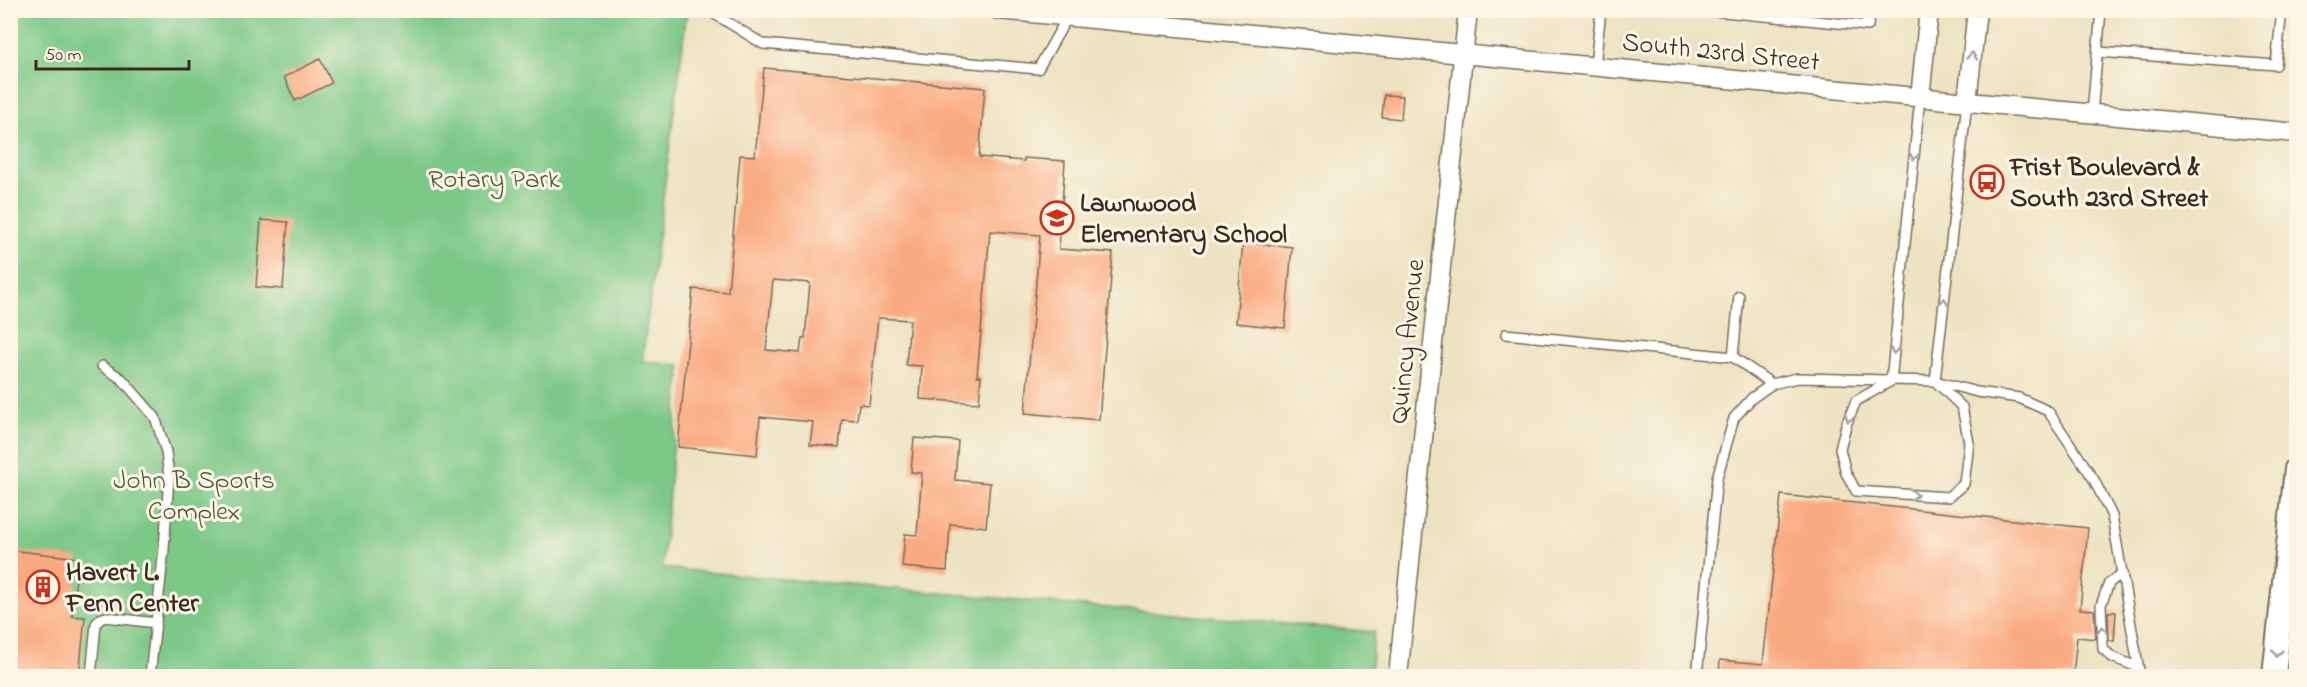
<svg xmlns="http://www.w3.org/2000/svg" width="2307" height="687" viewBox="0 0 2307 687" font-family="'Indie Flower',sans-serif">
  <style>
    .green { fill: #7cc887; stroke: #5c7952; stroke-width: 1.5 }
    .building { fill: #faaa81; fill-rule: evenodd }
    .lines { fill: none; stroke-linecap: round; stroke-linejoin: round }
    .service-casing { stroke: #796b57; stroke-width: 12 }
    .minor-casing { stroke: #796b57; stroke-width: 21 }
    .tertiary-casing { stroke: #796b57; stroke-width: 26 }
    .service { stroke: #fff; stroke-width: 9 }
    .minor { stroke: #fff; stroke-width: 18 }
    .tertiary { stroke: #fff; stroke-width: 22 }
    .oneway { stroke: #a79f9a }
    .labels { text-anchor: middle; stroke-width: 6; stroke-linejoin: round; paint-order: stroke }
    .street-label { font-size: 27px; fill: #3b2a1e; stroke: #fcf5e5 }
    .poi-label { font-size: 27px; font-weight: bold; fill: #3b2a1e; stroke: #fcf5e5; text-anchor: start }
    .park-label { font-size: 27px; fill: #4e593e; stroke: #fcf5e5 }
  </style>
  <rect width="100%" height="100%" fill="#fcf5e5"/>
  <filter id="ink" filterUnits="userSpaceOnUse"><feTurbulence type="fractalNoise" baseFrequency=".0167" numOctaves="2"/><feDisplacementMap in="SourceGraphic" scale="12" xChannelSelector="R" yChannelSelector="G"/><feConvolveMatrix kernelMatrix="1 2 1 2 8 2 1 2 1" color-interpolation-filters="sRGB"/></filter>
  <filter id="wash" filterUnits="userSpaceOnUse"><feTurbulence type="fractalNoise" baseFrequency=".008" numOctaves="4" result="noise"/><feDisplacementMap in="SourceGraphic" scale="24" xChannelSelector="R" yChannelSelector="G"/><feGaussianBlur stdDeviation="1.35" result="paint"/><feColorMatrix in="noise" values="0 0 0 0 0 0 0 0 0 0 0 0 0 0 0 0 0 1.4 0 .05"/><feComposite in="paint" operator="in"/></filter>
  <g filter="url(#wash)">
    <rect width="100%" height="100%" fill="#ede3c2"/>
    <polygon class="green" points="10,11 687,11 642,362 681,365 662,568 1374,632 1370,676 11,676"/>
    <g id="blocks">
      <g class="building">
        <polygon points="320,59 332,83 295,101 284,77"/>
        <path d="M764,68l221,20 -6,69 45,4v-3l41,3 -6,88 54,4 -14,167 -74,-7 15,-178 -50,-4 -13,145h4l-2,27 -59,-4 2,-33 -16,-1 4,-45 -32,-2 -9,87 -10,-1 -2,16 -15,-1 -3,28 -29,-2 3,-23 -53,-5 -3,38 -79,-8 15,-158 35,3 12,-137 15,1zM773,280l37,3 -5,55h-3l-2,15 -34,-3z"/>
        <polygon points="1384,95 1403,96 1401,119 1382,117"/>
        <polygon points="261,220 288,222 283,289 256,287"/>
        <polygon points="1243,242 1292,247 1285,328 1236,323"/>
        <polygon points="914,438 958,441 955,480 990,483 986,527 950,524 947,571 902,567 905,534 917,535 922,473 911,472"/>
        <polygon points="1781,495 2088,528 2080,609 2094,610 2096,639 2077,637 2073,676 1719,676 1720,660 1763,664"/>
        <polygon points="10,550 78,558 72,616 85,617 79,676 10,676"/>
        <polygon points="2108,612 2116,612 2114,641 2109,640"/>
      </g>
    </g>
  </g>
  <g filter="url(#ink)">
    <use href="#blocks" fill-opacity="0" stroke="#796b57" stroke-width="1.5"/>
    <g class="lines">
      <defs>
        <g id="service">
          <polyline points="708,10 763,44 1038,69 1067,18"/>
          <polyline points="1703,10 1868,26 1870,10"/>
          <polyline points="2098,52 2276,65 2282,10"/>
          <polyline points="1595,66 1601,10"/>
          <polyline points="2092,114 2101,10"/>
          <polyline points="1739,296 1733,357 1772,384"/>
          <polyline points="1506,334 1733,357"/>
          <polyline points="102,366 122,379 155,417 166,452 169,477 164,549 150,676"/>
          <polyline points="1891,381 1856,401 1846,425 1840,449 1846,473 1856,491 1948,497 1964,484 1969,443 1962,407 1937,383"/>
          <polyline points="1891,381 1920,98"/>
          <polyline points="1935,381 1967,102"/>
          <polyline points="2122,573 2109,583 2101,605 2103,649 2112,657 2137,667"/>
          <polyline points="91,676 96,624 100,619 106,617 156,623"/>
          <polyline points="1697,676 1717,478 1734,418 1752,398 1772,384 1797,378 1935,381 1977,392 2019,398 2048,411 2093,478 2112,516 2140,676"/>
        </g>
        <g id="minor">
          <polyline points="998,10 2296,133"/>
          <polyline points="1920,98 1929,10"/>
          <polyline points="1967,102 1977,10"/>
          <polyline points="1398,676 1468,10"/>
        </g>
        <polyline id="tertiary" points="2274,676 2296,469"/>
      </defs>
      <use href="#service" class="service-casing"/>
      <use href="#minor" class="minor-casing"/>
      <use href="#tertiary" class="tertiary-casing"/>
      <use href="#service" class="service"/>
      <use href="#minor" class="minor"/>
      <use href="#tertiary" class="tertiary"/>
    </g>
    <defs><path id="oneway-chevron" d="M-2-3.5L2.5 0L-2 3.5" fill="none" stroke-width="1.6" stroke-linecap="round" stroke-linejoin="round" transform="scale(1.5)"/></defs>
    <g class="oneway">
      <use href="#oneway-chevron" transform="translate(1972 56) rotate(-84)"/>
      <use href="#oneway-chevron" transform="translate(1914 156) rotate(96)"/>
      <use href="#oneway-chevron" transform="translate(1944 302) rotate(-83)"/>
      <use href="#oneway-chevron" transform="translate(1894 350) rotate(96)"/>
      <use href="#oneway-chevron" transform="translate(1849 418) rotate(111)"/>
      <use href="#oneway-chevron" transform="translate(1914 495) rotate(3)"/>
      <use href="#oneway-chevron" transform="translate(2102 630) rotate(-92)"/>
      <use href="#oneway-chevron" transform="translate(2277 653) rotate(96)"/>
    </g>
  </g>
  <defs>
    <symbol id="bus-ring" viewBox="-11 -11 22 22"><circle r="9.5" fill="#fcf5e5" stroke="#c8321e" stroke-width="1.5"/><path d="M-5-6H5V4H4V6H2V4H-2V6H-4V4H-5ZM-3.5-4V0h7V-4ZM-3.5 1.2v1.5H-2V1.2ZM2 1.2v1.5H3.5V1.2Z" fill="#c8321e"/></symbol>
    <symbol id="school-ring" viewBox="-11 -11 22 22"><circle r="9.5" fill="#fcf5e5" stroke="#c8321e" stroke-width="1.5"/><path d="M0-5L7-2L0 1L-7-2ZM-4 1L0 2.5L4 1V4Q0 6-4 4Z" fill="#c8321e"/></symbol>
    <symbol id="building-ring" viewBox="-11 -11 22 22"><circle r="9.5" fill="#fcf5e5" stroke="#c8321e" stroke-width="1.5"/><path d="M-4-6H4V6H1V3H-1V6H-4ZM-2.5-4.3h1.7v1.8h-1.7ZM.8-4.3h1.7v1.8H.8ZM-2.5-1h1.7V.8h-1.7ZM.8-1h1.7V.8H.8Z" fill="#c8321e"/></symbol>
  </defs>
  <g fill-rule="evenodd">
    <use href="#bus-ring" x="1968" y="163" width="38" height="38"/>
    <use href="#school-ring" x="1038" y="199" width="38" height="38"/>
    <use href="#building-ring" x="24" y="568" width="38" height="38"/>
  </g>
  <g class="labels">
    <g class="street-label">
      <text transform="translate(1721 51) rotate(6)" y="9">South 23rd Street</text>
      <text transform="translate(1406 341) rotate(-84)" y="9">Quincy Avenue</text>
    </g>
    <g class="poi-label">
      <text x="2010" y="175">Frist Boulevard &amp;<tspan x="2010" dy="31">South 23rd Street</tspan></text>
      <text x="1080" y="211">Lawnwood<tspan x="1080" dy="31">Elementary School</tspan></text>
      <text x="66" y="580">Havert L.<tspan x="66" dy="31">Fenn Center</tspan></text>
    </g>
    <g class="park-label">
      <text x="494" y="187">Rotary Park</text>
      <text x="194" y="488">John B Sports<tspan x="194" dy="31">Complex</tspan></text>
    </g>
  </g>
  <rect width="2307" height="687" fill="none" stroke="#fcf5e5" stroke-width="36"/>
  <path d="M36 60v9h153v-9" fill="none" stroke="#3b2a1e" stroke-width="3"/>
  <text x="45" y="60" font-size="18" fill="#3b2a1e" stroke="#fcf5e5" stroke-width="4.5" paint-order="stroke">50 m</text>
</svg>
